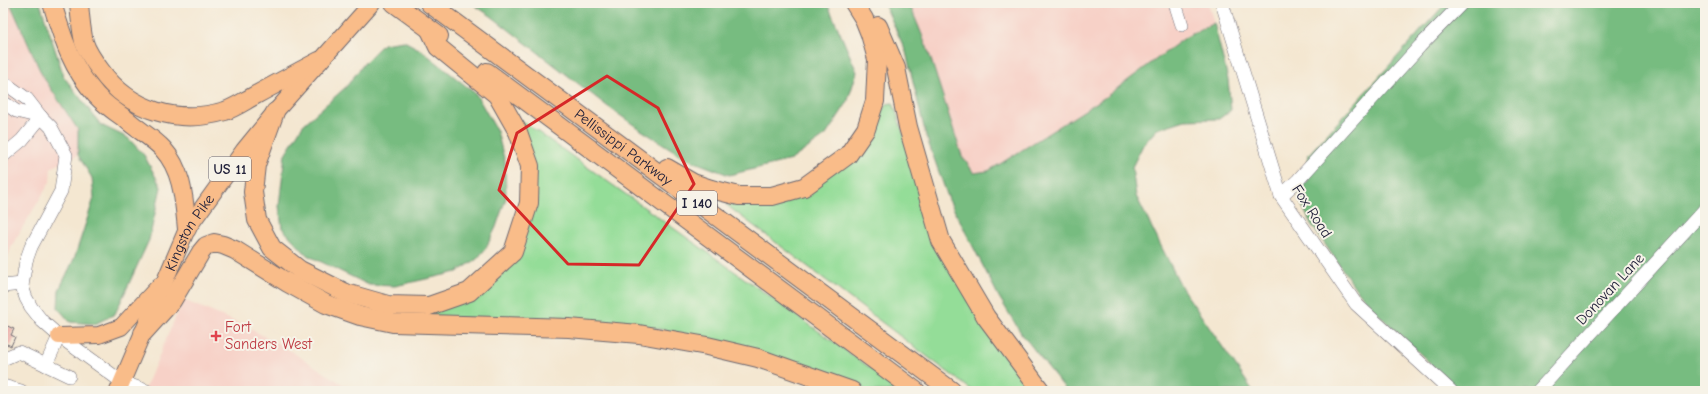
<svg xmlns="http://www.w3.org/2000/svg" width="1708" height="394" viewBox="0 0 1708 394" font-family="'Comic Neue',sans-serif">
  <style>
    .built { fill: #f7d1c7 }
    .green { fill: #94dd98; stroke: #5b806a }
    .forest { fill: #77bc80; stroke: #4c6f5e }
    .building { fill: #eaa9a4 }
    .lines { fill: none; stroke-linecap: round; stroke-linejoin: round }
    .minor-casing { stroke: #6c6770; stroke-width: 14 }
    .major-casing { stroke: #6c6770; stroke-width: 18 }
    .highway-casing { stroke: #6c6770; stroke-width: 20 }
    .minor { stroke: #fff; stroke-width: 13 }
    .major { stroke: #f9bc89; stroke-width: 16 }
    .highway { stroke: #f9bc89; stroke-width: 18 }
    .marked { fill: none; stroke: #d62828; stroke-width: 3; stroke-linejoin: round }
    .health-dot { fill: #e0444e; stroke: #f7f3e8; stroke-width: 1.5 }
    .labels { text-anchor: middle; stroke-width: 4; stroke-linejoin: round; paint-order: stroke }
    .shield { fill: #f7f3e8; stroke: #62616f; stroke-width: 1 }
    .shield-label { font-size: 14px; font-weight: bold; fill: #22223b }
    .street-label { font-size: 15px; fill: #22223b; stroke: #f7f3e8 }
    .health-label { font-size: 15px; fill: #be3a42; stroke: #f7f3e8; text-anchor: start }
  </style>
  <rect width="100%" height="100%" fill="#f7f3e8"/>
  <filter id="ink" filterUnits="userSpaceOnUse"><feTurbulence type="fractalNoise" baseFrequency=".025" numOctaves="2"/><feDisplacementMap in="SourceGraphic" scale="8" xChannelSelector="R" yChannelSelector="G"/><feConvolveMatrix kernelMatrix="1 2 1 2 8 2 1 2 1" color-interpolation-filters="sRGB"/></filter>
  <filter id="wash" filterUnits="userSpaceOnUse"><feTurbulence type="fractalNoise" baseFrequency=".012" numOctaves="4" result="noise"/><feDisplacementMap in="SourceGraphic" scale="16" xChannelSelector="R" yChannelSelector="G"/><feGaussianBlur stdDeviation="0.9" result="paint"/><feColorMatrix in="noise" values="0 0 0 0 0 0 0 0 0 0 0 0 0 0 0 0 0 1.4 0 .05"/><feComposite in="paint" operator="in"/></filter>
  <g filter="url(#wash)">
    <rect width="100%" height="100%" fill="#f4e7d1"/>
    <g class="built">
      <polygon points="3,3 10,3 42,75 78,130 78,155 51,168 50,182 12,245 8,257 3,260"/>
      <polygon points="909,3 1208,3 1214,23 1186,37 1107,96 1000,164 988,171 974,173 962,156 927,47"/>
      <polygon points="183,300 241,324 286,348 353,391 144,391"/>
    </g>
    <g class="green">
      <polygon points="893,103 943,250 1036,391 973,391 725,204 775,204 850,161 883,109 887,104"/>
      <polygon points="521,120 903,391 868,391 846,381 738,345 639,325 547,318 412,318 481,290 528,219"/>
    </g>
    <g class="forest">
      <polygon points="10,3 40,3 64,77 101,125 128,138 144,155 161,187 149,240 115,314 95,324 70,322 58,308 59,290 74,259 94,198 92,178 78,155 78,130 42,75"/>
      <polygon points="471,3 827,3 857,72 847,103 826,135 791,160 729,175 687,159 638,128 607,106 491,16"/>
      <polygon points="884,3 909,3 927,47 962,156 974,173 988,171 1000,164 1107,96 1186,37 1214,23 1228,79 1231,110 1219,119 1185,120 1157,129 1143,145 1132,167 1136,196 1182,288 1253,391 1067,391 1021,333 999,297 949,200 926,136 906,52"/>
      <polygon points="1446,3 1705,3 1705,391 1460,391 1382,318 1356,289 1311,224 1299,199 1309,154"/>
      <polygon points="404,41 421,50 476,94 497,131 505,162 506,198 496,227 486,248 477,259 457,272 395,286 369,285 307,255 282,228 279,206 285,154 303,125 346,87 366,61 383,44"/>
    </g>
    <g id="blocks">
      <polygon class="building" points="3,324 14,329 11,335 15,337 11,346 7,344 3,350"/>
    </g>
  </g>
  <g filter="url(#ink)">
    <use href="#blocks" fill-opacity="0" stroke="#6c6770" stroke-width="1"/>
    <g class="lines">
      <defs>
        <g id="minor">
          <polyline points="1175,3 1182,25"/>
          <polyline points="1222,3 1281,196 1356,304 1451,391"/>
          <polyline points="3,82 27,99 41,117 51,127 66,155 61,191 31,247 26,261 22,286 26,298 31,307 42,321 59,336 122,382 128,391"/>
          <polyline points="3,102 16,111 41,117"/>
          <polyline points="3,156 22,140 41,117"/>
          <polyline points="1281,196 1298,180 1420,46 1462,3"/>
          <polyline points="3,286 22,284"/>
          <polyline points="3,359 19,352 69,376"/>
          <polyline points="46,365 59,336"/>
          <polyline points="122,382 147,391"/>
          <polyline points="3,386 21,391"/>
          <polyline points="1538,391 1705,209"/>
        </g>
        <g id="major">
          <polyline points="59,336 99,335 121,327 159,286"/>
          <path id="s1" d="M118,391l69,-162 57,-79 31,-38 97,-109"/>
        </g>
        <g id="highway">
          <path d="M52,3c11,36 19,64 44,92 9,10 21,18 31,25 11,10 26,18 36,29 20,22 21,51 24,80"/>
          <path d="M79,3c1,13 2,26 5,39 3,10 11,21 17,29 29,40 77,54 124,40 9,-3 18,-9 27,-14 22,-12 44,-24 67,-36"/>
          <polyline points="394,3 439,36"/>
          <path id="s2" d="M429,3l523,388"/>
          <polyline points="878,26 896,68 908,127 941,241 986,317 1041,391"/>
          <polyline points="487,72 916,391"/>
          <polyline points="275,112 256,165 253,192 257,220 272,248 300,270 346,293 388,305 429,306 469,292 513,252 529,203 530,166 518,132 497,95 438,47 430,30"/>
          <polyline points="667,168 693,183 711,189 739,196 772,196 804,187 848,155 866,129 875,101 877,59 870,34 864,19 854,3"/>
          <polyline points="143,333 172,301 201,252 206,246 214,243 223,245 235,250 288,283 326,304 360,316 393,323 569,328 639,334 707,346 758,358 852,391"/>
        </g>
      </defs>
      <use href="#minor" class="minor-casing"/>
      <use href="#major" class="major-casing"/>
      <use href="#highway" class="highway-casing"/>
      <use href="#minor" class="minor"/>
      <use href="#major" class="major"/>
      <use href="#highway" class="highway"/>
    </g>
  </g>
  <path class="marked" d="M607,76l51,32 36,76 -55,81 -71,-1 -69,-74 18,-57z"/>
  <path class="health-dot" d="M214 330h4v4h4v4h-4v4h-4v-4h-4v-4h4z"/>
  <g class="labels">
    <g class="shield">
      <rect x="209" y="157" width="42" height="24" rx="3"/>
      <rect x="677" y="191" width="40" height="24" rx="3"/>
    </g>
    <g class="shield-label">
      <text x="230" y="174">US 11</text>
      <text x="697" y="208">I 140</text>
    </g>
    <g class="street-label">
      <text dy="5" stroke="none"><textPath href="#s2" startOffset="242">Pellissippi Parkway</textPath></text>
      <text transform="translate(1312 211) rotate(57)" y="5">Fox Road</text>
      <text dy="5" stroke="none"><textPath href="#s1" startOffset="174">Kingston Pike</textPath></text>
      <text transform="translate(1610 289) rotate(-47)" y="5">Donovan Lane</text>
    </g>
    <g class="health-label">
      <text x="225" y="332">Fort<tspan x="225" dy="17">Sanders West</tspan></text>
    </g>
  </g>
  <rect width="1708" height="394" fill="none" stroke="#f7f3e8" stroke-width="16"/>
</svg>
